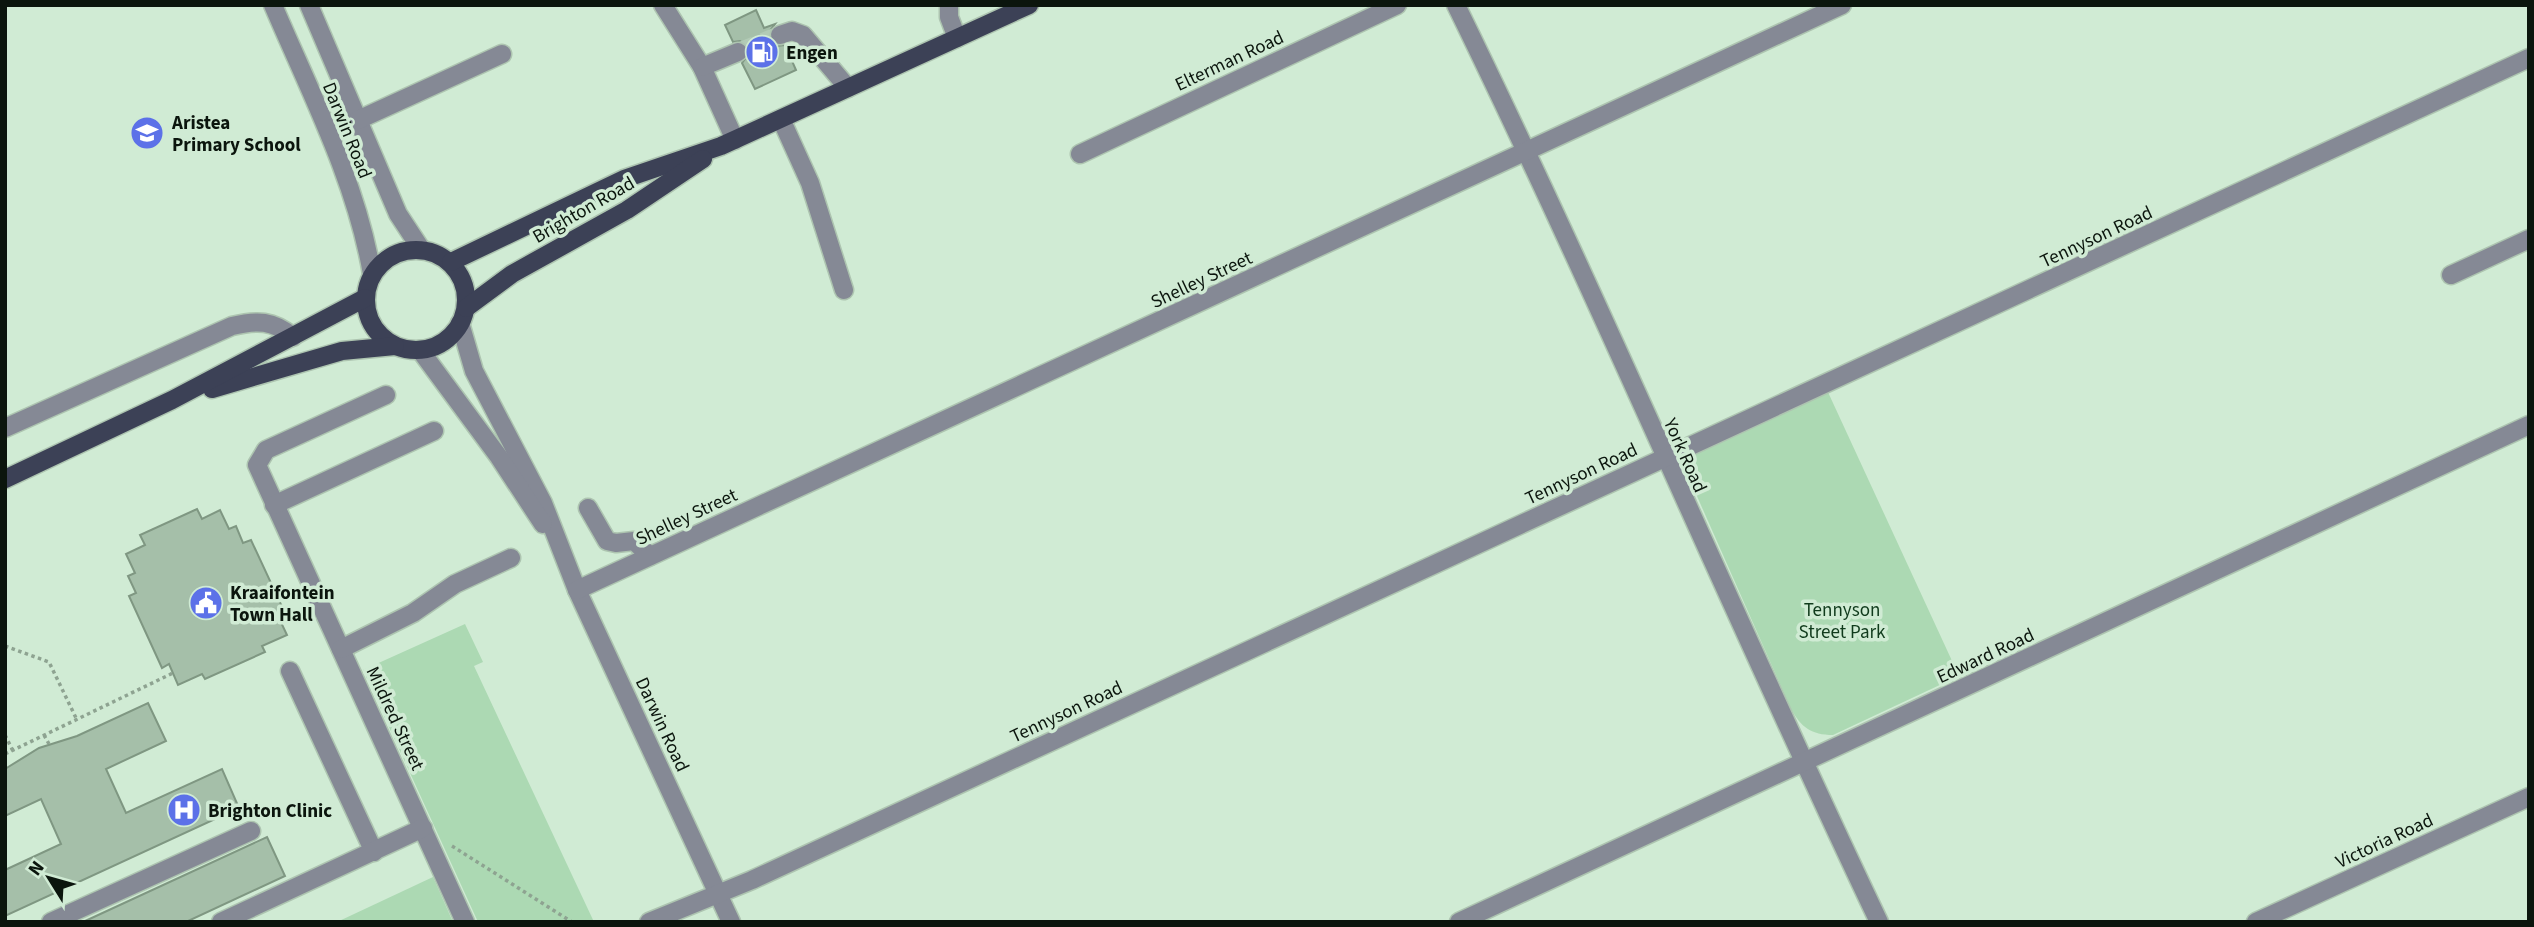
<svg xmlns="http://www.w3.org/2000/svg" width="2534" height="927" viewBox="0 0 2534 927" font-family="'Source Sans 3',sans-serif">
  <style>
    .green { fill: #acd9b3 }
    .building { fill: #a5bfa9; stroke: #7f9782; stroke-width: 2 }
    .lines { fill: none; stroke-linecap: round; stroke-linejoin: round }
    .minor-tunnel { stroke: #b2cbb6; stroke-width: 18; stroke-dasharray: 18 9; stroke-linecap: butt }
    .minor-casing { stroke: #adc4b0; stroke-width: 21 }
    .major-casing { stroke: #adc4b0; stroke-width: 21 }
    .path { stroke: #8ea391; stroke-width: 3.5; stroke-dasharray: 3.5 3.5; stroke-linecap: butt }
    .minor { stroke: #858995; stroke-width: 18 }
    .major { stroke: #3c4156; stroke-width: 18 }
    .labels { text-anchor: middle; stroke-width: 7; stroke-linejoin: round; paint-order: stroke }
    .poi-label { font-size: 19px; font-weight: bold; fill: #0b150d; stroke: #d0ebd4; text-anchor: start }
    .street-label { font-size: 19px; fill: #0b150d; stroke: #d0ebd4 }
    .park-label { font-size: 19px; fill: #103b1c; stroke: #d0ebd4 }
  </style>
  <rect width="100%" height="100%" fill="#d0ebd4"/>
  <g class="green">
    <path d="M1827,390l132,286 -126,59c-22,0 -32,-8 -42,-26l-106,-240 4,-14z"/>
    <polygon points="465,624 483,662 474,666 594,922 478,922 363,670"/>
    <polygon points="433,877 453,922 337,922"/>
  </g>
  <g class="building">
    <polygon points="756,10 764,28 775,24 769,32 770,39 777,46 785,45 796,70 755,89 742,63 749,54 748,47 740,41 733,42 725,25"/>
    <polygon points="197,509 202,519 220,510 229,529 236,526 243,543 251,540 284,611 277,614 287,635 262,646 265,652 205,679 202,674 178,685 169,664 162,668 129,596 136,593 128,576 135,573 126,554 145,545 140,535"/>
    <polygon points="148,703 166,741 106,769 126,813 222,769 239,808 5,916 5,870 61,844 41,799 5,816 5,769 39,748 77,736"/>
    <polygon points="267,837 285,876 186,922 83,922"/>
  </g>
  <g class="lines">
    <polyline class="minor-tunnel" points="738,52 780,35"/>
    <defs>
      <g id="minor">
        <path d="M273,5c37,87 83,175 99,269"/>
        <polyline points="309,5 398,214 421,249"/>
        <polyline points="663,5 702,67 735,140"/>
        <polyline points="949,5 949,17 957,38"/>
        <path d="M1456,5c148,303 278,613 423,917"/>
        <polyline points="780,35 792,31 803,35 848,88"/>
        <polyline points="702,67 738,52"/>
        <polyline points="781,119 810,183 844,290"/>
        <polyline points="358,120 502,54"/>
        <polyline points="1080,154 1397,5"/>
        <polyline points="2451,275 2529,239"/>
        <polyline points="460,323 474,371 543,503 577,590 731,922"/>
        <polyline points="420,350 499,457 543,524"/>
        <polyline points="386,395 266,450 257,465 465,922"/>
        <path d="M5,428l227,-102c25,-6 41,-6 61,11"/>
        <polyline points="274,505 434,431"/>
        <polyline points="588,508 607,541 616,543 634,541 650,556"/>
        <polyline points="577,590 1842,5"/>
        <polyline points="341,649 413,613 455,584 511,558"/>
        <polyline points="290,671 374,852"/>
        <polyline points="51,922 251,831"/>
        <polyline points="221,922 423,828"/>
        <polyline points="649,922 752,880 2529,58"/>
        <polyline points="1459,922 2529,425"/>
        <polyline points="2256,922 2529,797"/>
      </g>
      <g id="major">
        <circle cx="416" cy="300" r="50"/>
        <polyline points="451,262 624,179 721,146 1029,5"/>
        <polyline points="466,308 512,274 627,210 703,159"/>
        <polyline points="212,389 342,351 395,346"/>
        <polyline points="5,479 172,400 365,298"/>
      </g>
    </defs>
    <use href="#minor" class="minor-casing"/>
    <use href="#major" class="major-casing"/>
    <g class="path">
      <polyline points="5,646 49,662 77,720"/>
      <polyline points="5,735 13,751"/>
      <polyline points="44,735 49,744"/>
      <polyline points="5,754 173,673"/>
      <polyline points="452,846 572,922"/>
    </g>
    <use href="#minor" class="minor"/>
    <use href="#major" class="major"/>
  </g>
  <defs>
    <symbol id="fuel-disc" viewBox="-11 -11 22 22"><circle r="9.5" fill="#5c71e8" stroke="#d0ebd4"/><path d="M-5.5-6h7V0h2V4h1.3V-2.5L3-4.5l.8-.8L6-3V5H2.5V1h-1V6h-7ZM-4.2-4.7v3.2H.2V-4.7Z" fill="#fff"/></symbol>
    <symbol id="school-disc" viewBox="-11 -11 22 22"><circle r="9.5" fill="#5c71e8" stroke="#d0ebd4"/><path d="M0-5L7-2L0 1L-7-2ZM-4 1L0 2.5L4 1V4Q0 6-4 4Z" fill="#fff"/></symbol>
    <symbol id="civic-disc" viewBox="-11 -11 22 22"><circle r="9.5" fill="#5c71e8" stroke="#d0ebd4"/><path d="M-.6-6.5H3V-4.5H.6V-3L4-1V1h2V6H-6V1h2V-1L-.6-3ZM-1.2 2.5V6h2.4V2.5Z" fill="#fff"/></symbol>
    <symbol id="hospital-disc" viewBox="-11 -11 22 22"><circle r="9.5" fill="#5c71e8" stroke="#d0ebd4"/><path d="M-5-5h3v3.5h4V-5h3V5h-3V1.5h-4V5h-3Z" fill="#fff"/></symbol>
  </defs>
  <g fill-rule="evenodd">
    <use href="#fuel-disc" x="743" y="33" width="38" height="38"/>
    <use href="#school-disc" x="128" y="114" width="38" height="38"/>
    <use href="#civic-disc" x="187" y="584" width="38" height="38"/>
    <use href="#hospital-disc" x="165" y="791" width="38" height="38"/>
  </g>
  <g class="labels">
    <g class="poi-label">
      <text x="786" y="59">Engen</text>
      <text x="172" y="129">Aristea<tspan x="172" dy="22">Primary School</tspan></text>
      <text x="230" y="599">Kraaifontein<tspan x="230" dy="22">Town Hall</tspan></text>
      <text x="208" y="817">Brighton Clinic</text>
    </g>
    <g class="street-label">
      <text transform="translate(1229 60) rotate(-25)" y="7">Elterman Road</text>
      <text transform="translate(348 130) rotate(68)" y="7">Darwin Road</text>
      <text transform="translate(583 209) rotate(-30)" y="7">Brighton Road</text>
      <text transform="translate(2096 236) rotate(-25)" y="7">Tennyson Road</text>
      <text transform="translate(1201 279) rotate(-25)" y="7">Shelley Street</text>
      <text transform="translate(1686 455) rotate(66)" y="7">York Road</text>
      <text transform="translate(1581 473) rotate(-25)" y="7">Tennyson Road</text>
      <text transform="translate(686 516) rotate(-25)" y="7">Shelley Street</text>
      <text transform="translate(1985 655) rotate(-25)" y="7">Edward Road</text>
      <text transform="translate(1066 711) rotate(-25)" y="7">Tennyson Road</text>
      <text transform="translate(396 718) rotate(65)" y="7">Mildred Street</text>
      <text transform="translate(663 724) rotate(65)" y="7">Darwin Road</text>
      <text transform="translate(2384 840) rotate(-25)" y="7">Victoria Road</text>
    </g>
    <g class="park-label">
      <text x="1842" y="616">Tennyson<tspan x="1842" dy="22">Street Park</tspan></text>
    </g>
  </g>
  <rect width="2534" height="927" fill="none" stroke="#0b150d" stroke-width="14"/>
  <g transform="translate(49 878) rotate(307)" stroke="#d0ebd4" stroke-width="5" paint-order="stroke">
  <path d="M0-5L12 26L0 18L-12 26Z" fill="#0b150d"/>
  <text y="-10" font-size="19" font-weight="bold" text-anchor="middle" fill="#0b150d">N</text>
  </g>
</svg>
